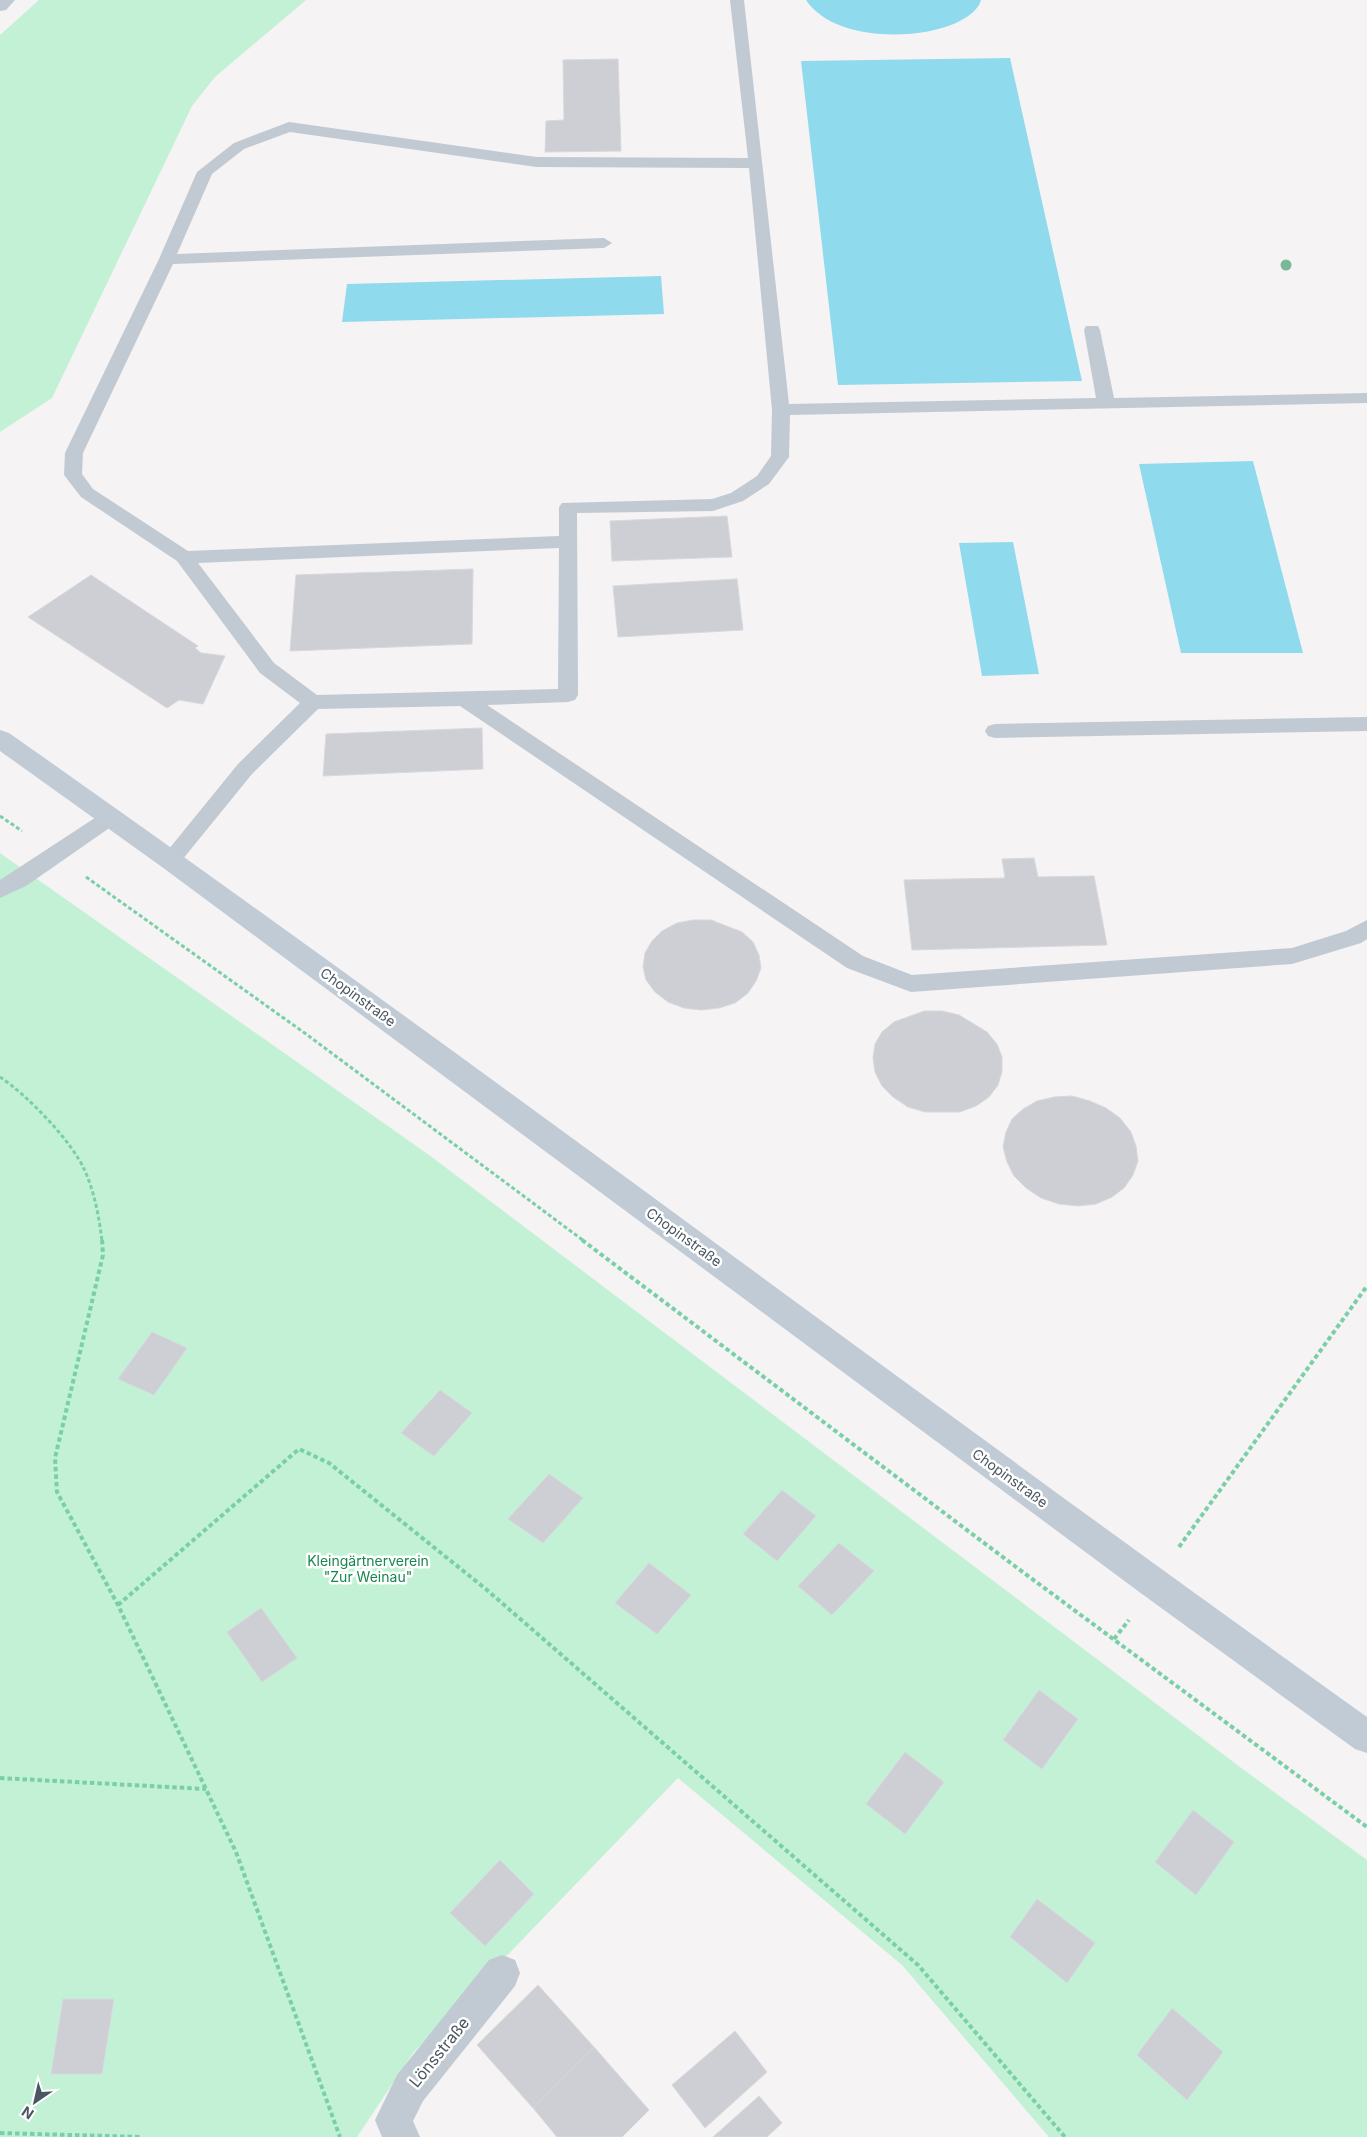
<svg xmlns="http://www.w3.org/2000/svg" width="1367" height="2137" viewBox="0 0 1367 2137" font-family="Inter,sans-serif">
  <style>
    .green { fill: #c3f1d5 }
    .water { fill: #90daee }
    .building { fill: #cdcfd5; stroke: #d7d9de }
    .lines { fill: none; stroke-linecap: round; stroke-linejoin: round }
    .path-far1 { stroke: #7ad0a6; stroke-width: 3; stroke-dasharray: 4 2.5; stroke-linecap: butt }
    .path { stroke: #7ad0a6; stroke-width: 4; stroke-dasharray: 4.5 3; stroke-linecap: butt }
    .service { fill: #c1cad2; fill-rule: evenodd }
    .minor { fill: #c1cad2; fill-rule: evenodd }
    .secondary { fill: #c1cbd6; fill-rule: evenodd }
    .tree { fill: #7bb799 }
    .labels { text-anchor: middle; stroke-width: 5; stroke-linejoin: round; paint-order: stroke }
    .street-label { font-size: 14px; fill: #4a5661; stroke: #fff }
    .park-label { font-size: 14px; fill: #17864f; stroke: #fff }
    .near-street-label { font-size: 16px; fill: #4a5661; stroke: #fff }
  </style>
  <rect width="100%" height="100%" fill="#f5f3f3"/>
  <g class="green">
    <polygon points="39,0 306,0 215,77 192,106 52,398 0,432 0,35"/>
    <polygon points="0,853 429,1155 1244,1770 1367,1860 1367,2137 1049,2137 902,1965 678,1778 413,2053 357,2137 0,2137"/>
  </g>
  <g class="water">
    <path d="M806,0h175c-3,11 -15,18 -25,23 -40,18 -123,18 -150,-23z"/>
    <polygon points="1010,58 1082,381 838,385 801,61"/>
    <polygon points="661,276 664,314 342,322 347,284"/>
    <polygon points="1253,461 1303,653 1181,653 1139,464"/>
    <polygon points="1013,542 1039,674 982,676 959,543"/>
  </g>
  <g class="building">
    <polygon points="618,59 621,151 545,152 546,121 564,120 563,60"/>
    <polygon points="727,516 732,557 612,561 610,521"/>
    <polygon points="473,569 472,644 290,651 296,575"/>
    <polygon points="91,575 198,646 195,648 201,653 225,656 203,704 179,700 167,708 28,617"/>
    <polygon points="737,579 743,630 618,637 613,586"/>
    <polygon points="482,728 483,769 323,776 326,734"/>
    <polygon points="1034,858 1038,877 1094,876 1107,945 912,950 904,880 1005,878 1002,859"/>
    <polygon points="693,920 711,920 742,932 753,942 759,955 761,968 756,981 748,993 735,1003 719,1008 701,1010 684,1008 668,1002 655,992 646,980 643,967 645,953 652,941 662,931 677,923"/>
    <polygon points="924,1011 942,1011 959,1015 987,1032 997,1044 1002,1057 1002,1072 998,1085 989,1097 976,1106 960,1112 925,1112 908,1107 893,1097 882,1086 875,1072 873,1058 875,1044 882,1032 894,1022"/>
    <polygon points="1072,1096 1090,1101 1106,1108 1120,1118 1131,1132 1136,1146 1138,1161 1133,1175 1124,1188 1112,1197 1096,1204 1078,1206 1059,1204 1041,1198 1026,1188 1014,1176 1007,1162 1003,1147 1006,1132 1012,1119 1023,1109 1037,1101 1054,1097"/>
    <polygon points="152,1332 187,1348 154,1395 118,1379"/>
    <polygon points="440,1390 472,1413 434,1456 401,1433"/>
    <polygon points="549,1474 583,1498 543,1543 508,1519"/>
    <polygon points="782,1490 816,1516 777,1561 743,1534"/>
    <polygon points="839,1543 874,1571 832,1615 798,1586"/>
    <polygon points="649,1563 691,1595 657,1634 615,1603"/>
    <polygon points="261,1608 297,1658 262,1682 227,1632"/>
    <polygon points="1039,1690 1078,1719 1042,1769 1003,1740"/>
    <polygon points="905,1752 944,1782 905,1834 866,1804"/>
    <polygon points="1193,1810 1234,1842 1196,1895 1155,1862"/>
    <polygon points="500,1860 534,1894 485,1946 450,1913"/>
    <polygon points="1037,1899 1095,1943 1067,1983 1010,1937"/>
    <polygon points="538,1985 594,2047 533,2108 477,2045"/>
    <polygon points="63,1999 114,1999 102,2074 51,2074"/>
    <polygon points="1172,2008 1223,2052 1187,2100 1137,2055"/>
    <polygon points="735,2031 767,2072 705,2128 672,2085"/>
    <polygon points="594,2047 649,2110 622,2137 557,2137 533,2108"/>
    <polygon points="759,2096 782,2123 767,2137 713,2137"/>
  </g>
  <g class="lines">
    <g class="path-far1">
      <polyline points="0,816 22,831"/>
      <polyline points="86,877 306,1034 584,1241"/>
      <path d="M0,1077c27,18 72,64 85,94 10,23 14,46 17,70"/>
    </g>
    <g class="path">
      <polyline points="102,1240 103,1255 55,1458 57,1492 118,1605 236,1852 340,2137"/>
      <polyline points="582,1240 1016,1567 1367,1827"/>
      <polyline points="1179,1547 1367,1286"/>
      <polyline points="118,1605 299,1449 329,1463 487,1590 918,1965 1065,2137"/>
      <polyline points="1114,1639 1129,1620"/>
      <polyline points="0,1778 206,1789"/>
      <polyline points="0,2133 142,2137"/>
    </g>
    <g class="service">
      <path d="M730,0h14l45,404 307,-6 -12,-68 2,-4h12l2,4 14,68 253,-5v10l-577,12 -1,42 -20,27 -26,17 -30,10 -136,2 1,182 -3,5 -7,2 -81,3 376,251 49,19 380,-27 54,-17 21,-11v19l-6,4 -69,21 -381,28 -64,-24 -387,-262 -142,3 -66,65 -74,91 -7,3 -7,-3 -3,-5 3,-5 74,-91 62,-61 -40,-30 -83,-112 -96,-64 -17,-22 1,-22 94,-194 38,-87 37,-29 55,-21 248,35 211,1zM290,132l247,35 212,1 23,242 -1,46 -14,20 -26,17 -19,6 -150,4 -3,4v29l-371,15 -95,-62 -11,-15 1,-21 90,-189 431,-16 8,-5 -8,-5 -427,16 35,-80 32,-25zM559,548l-1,141 -241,6 -43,-32 -76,-100z"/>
      <polygon points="1367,717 1367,731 995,738 988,736 985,731 988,726 995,724"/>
      <polygon points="111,809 118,812 121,817 118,822 26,886 0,898 0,880 104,812"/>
    </g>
    <g class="minor">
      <polygon points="0,0 15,0 6,10 0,11"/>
      <polygon points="502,1955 515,1960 520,1973 515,1986 423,2101 413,2121 420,2137 382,2137 375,2120 397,2075 489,1960"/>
    </g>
    <path class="secondary" d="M0,730l9,3c457,321 903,659 1358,984v36l-12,-4 -213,-155 -980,-727 -162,-116z"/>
  </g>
  <circle class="tree" cx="1286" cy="265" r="5.5"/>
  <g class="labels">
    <g class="street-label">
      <text transform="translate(358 997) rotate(36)" y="5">Chopinstraße</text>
      <text transform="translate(684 1237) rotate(36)" y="5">Chopinstraße</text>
      <text transform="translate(1010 1478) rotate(36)" y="5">Chopinstraße</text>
    </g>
    <g class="park-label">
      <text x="368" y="1566">Kleingärtnerverein<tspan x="368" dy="16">"Zur Weinau"</tspan></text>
    </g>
    <g class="near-street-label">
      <text transform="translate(439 2052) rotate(-51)" y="6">Lönsstraße</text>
    </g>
  </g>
  <g transform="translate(35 2102) rotate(214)" stroke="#ffffff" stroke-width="4" paint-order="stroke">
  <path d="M0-4L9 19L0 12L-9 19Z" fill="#4a5661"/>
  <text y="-8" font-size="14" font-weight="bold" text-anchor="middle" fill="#4a5661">N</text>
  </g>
</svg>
